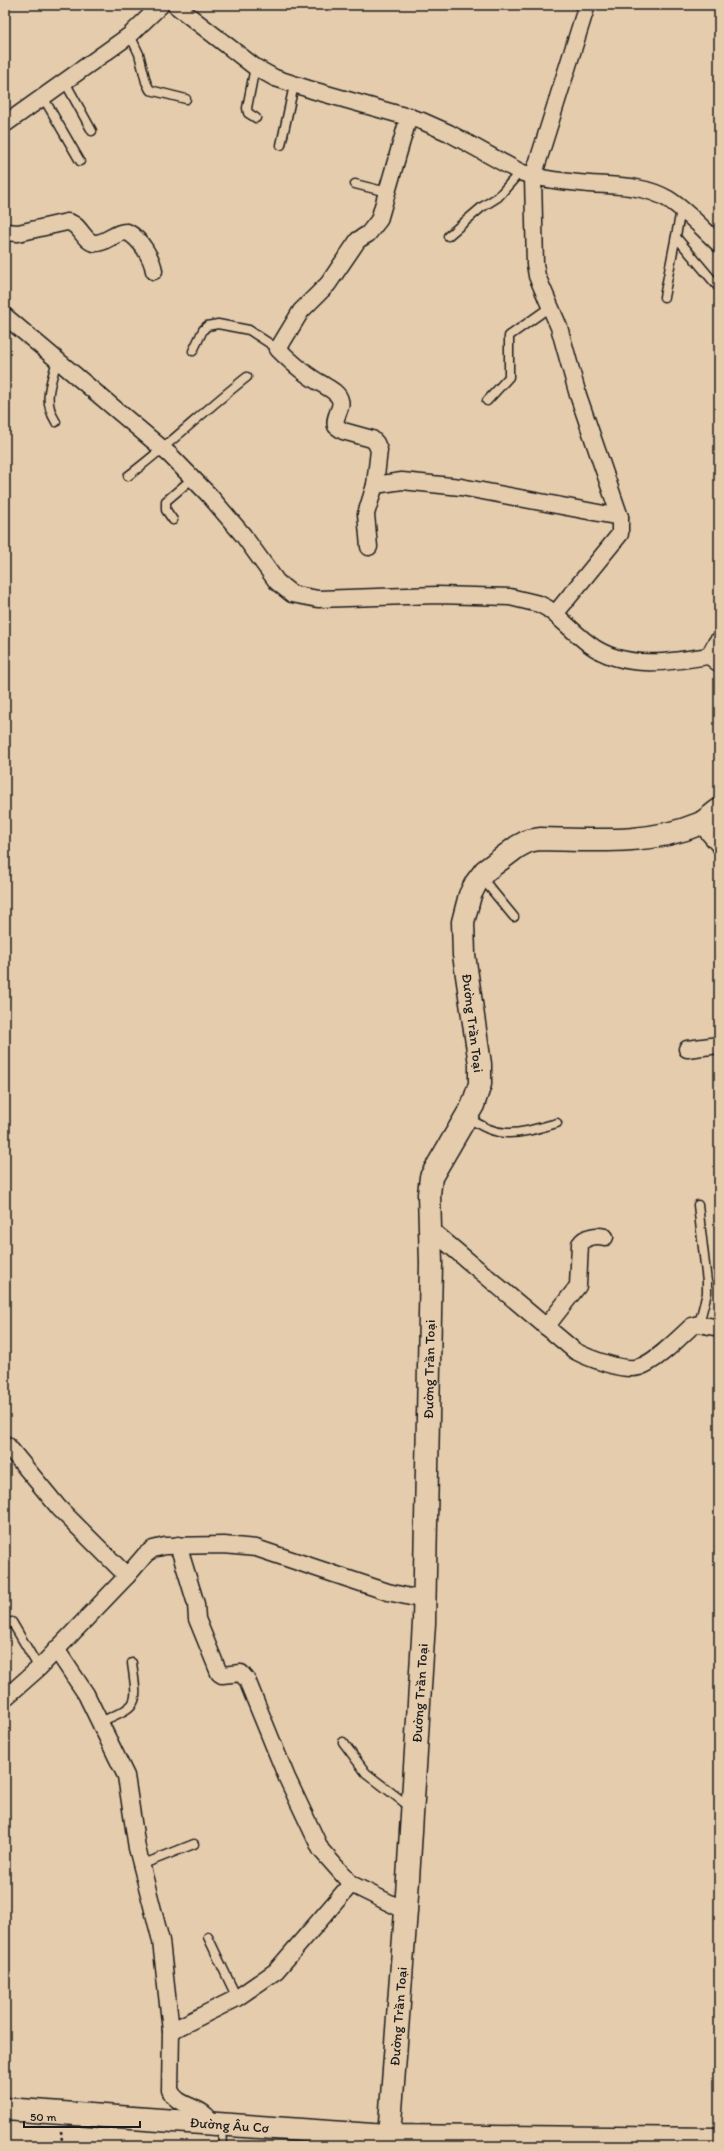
<svg xmlns="http://www.w3.org/2000/svg" width="724" height="2151" viewBox="0 0 724 2151" font-family="Itim,sans-serif">
  <style>
    .lines { fill: none; stroke-linecap: round; stroke-linejoin: round }
    .lane-casing { stroke: #1c1c1c; stroke-width: 11 }
    .street-casing { stroke: #1c1c1c; stroke-width: 19 }
    .secondary-casing { stroke: #1c1c1c; stroke-width: 25 }
    .primary-casing { stroke: #1c1c1c; stroke-width: 25 }
    .path { stroke: #1c1c1c; stroke-width: 2.5; stroke-dasharray: 3 3; stroke-linecap: butt }
    .lane { stroke: #e5ccad; stroke-width: 8 }
    .street { stroke: #e5ccad; stroke-width: 16 }
    .secondary { stroke: #e5ccad; stroke-width: 22 }
    .primary { stroke: #e5ccad; stroke-width: 22 }
    .labels { text-anchor: middle; stroke-width: 3; stroke-linejoin: round; paint-order: stroke }
    .street-label { font-size: 14px; fill: #1c1c1c; stroke: #e5ccad }
  </style>
  <rect width="100%" height="100%" fill="#e5ccad"/>
  <filter id="ink" filterUnits="userSpaceOnUse"><feTurbulence type="fractalNoise" baseFrequency=".025" numOctaves="2"/><feDisplacementMap in="SourceGraphic" scale="8" xChannelSelector="R" yChannelSelector="G"/><feConvolveMatrix kernelMatrix="1 2 1 2 8 2 1 2 1" color-interpolation-filters="sRGB"/></filter>
  <g filter="url(#ink)">
    <g class="lines">
      <defs>
        <g id="lane">
          <polyline points="130,35 139,54 146,82 150,90 186,99"/>
          <polyline points="255,67 247,108 248,113 256,118"/>
          <polyline points="65,82 92,131"/>
          <polyline points="43,97 80,161"/>
          <polyline points="281,145 294,85"/>
          <polyline points="355,184 387,192"/>
          <polyline points="448,236 482,207 498,197 520,172"/>
          <polyline points="676,237 719,288"/>
          <polyline points="664,297 681,210"/>
          <polyline points="193,351 203,330 207,326 218,324 249,330 278,349"/>
          <polyline points="487,401 509,377 509,336 550,307"/>
          <path d="M56,422c-14,-22 -5,-38 1,-62"/>
          <path d="M128,476c41,-31 78,-67 119,-99"/>
          <polyline points="173,520 166,510 166,501 193,478"/>
          <polyline points="481,877 514,917"/>
          <path d="M467,1116c32,26 54,17 90,7"/>
          <polyline points="698,1205 707,1282 707,1293 699,1324"/>
          <polyline points="12,1622 39,1668"/>
          <path d="M100,1722c40,-18 38,-15 32,-59"/>
          <polyline points="343,1742 366,1773 410,1807"/>
          <polyline points="141,1865 194,1844"/>
          <polyline points="208,1937 237,1998"/>
          <polyline points="222,2126 223,2146"/>
        </g>
        <g id="street">
          <path d="M175,5l80,62 20,11 37,12 110,31 27,12 71,39c23,8 47,10 70,12 27,2 54,1 78,15 18,11 35,30 51,45"/>
          <path d="M409,116l-30,104 -11,14 -10,6 -30,44 -27,27 -23,38c14,14 27,26 44,35 6,4 16,8 18,16 3,8 -7,17 -4,26l7,5 29,8 4,4 3,7 -4,35 27,-4 59,6 159,30"/>
          <polyline points="5,124 130,35 161,5"/>
          <path d="M5,232l13,1 49,-11c13,1 16,19 27,21 12,1 22,-12 33,-11 13,6 25,26 27,39"/>
          <path d="M5,316l165,139 39,40 34,40 34,47 15,12 26,5 119,-4 73,2 29,7 8,4c15,11 27,25 42,36 35,27 85,18 124,11"/>
          <polyline points="369,547 366,514 375,485"/>
          <polyline points="555,614 620,534 620,517 578,395 559,327 537,276 535,264 533,177 587,5"/>
          <polyline points="700,823 719,845"/>
          <polyline points="687,1049 719,1045"/>
          <path d="M429,1228l146,123c13,7 49,21 64,16 17,-5 40,-29 53,-41l7,-2 20,4"/>
          <path d="M546,1327l32,-41 2,-42c5,-8 17,-9 25,-7"/>
          <polyline points="7,1445 59,1508 127,1576"/>
          <polyline points="178,1545 196,1604 197,1619 219,1673 222,1675 241,1673 247,1680 287,1778 321,1850 351,1884 406,1911"/>
          <path d="M56,1649l30,45 40,82 11,72 24,93 10,90 -1,59c7,18 34,15 42,34"/>
          <polyline points="5,1698 39,1668 127,1576 145,1555 153,1549 165,1546 224,1545 256,1548 388,1592 424,1600"/>
          <polyline points="171,2031 237,1998 276,1971 351,1884"/>
        </g>
        <g id="secondary">
          <polyline points="719,644 713,655 719,660"/>
          <path id="s1" d="M389,2136l17,-225 18,-288 7,-360 -2,-69 2,-17 42,-72 7,-21v-20l-16,-109 -1,-33 7,-27 6,-12 9,-12 32,-24 11,-6 12,-2c53,1 109,6 159,-15 7,-3 14,-10 20,-14"/>
        </g>
        <g id="primary">
          <path id="s2" d="M5,2109l381,27 333,3"/>
        </g>
      </defs>
      <use href="#lane" class="lane-casing"/>
      <use href="#street" class="street-casing"/>
      <use href="#secondary" class="secondary-casing"/>
      <use href="#primary" class="primary-casing"/>
      <polyline class="path" points="61,2131 62,2141"/>
      <use href="#lane" class="lane"/>
      <use href="#street" class="street"/>
      <use href="#secondary" class="secondary"/>
      <use href="#primary" class="primary"/>
    </g>
  </g>
  <g class="labels">
    <g class="street-label">
      <text transform="translate(473 1023) rotate(83)" y="5">Đường Trần Toại</text>
      <text dy="5" stroke="none"><textPath href="#s1" startOffset="768">Đường Trần Toại</textPath></text>
      <text dy="5" stroke="none"><textPath href="#s1" startOffset="444">Đường Trần Toại</textPath></text>
      <text dy="5" stroke="none"><textPath href="#s1" startOffset="120">Đường Trần Toại</textPath></text>
      <text dy="5" stroke="none"><textPath href="#s2" startOffset="225">Đường Âu Cơ</textPath></text>
    </g>
  </g>
  <rect width="724" height="2151" fill="none" stroke="#e5ccad" stroke-width="20"/>
  <rect x="10" y="10" width="704" height="2131" fill="none" stroke="#1c1c1c" stroke-width="1.5" filter="url(#ink)"/>
  <path d="M24 2121v6h116v-6" fill="none" stroke="#1c1c1c" stroke-width="2"/>
  <text x="30" y="2121" font-size="12" fill="#1c1c1c" stroke="#e5ccad" stroke-width="3" paint-order="stroke">50 m</text>
</svg>
